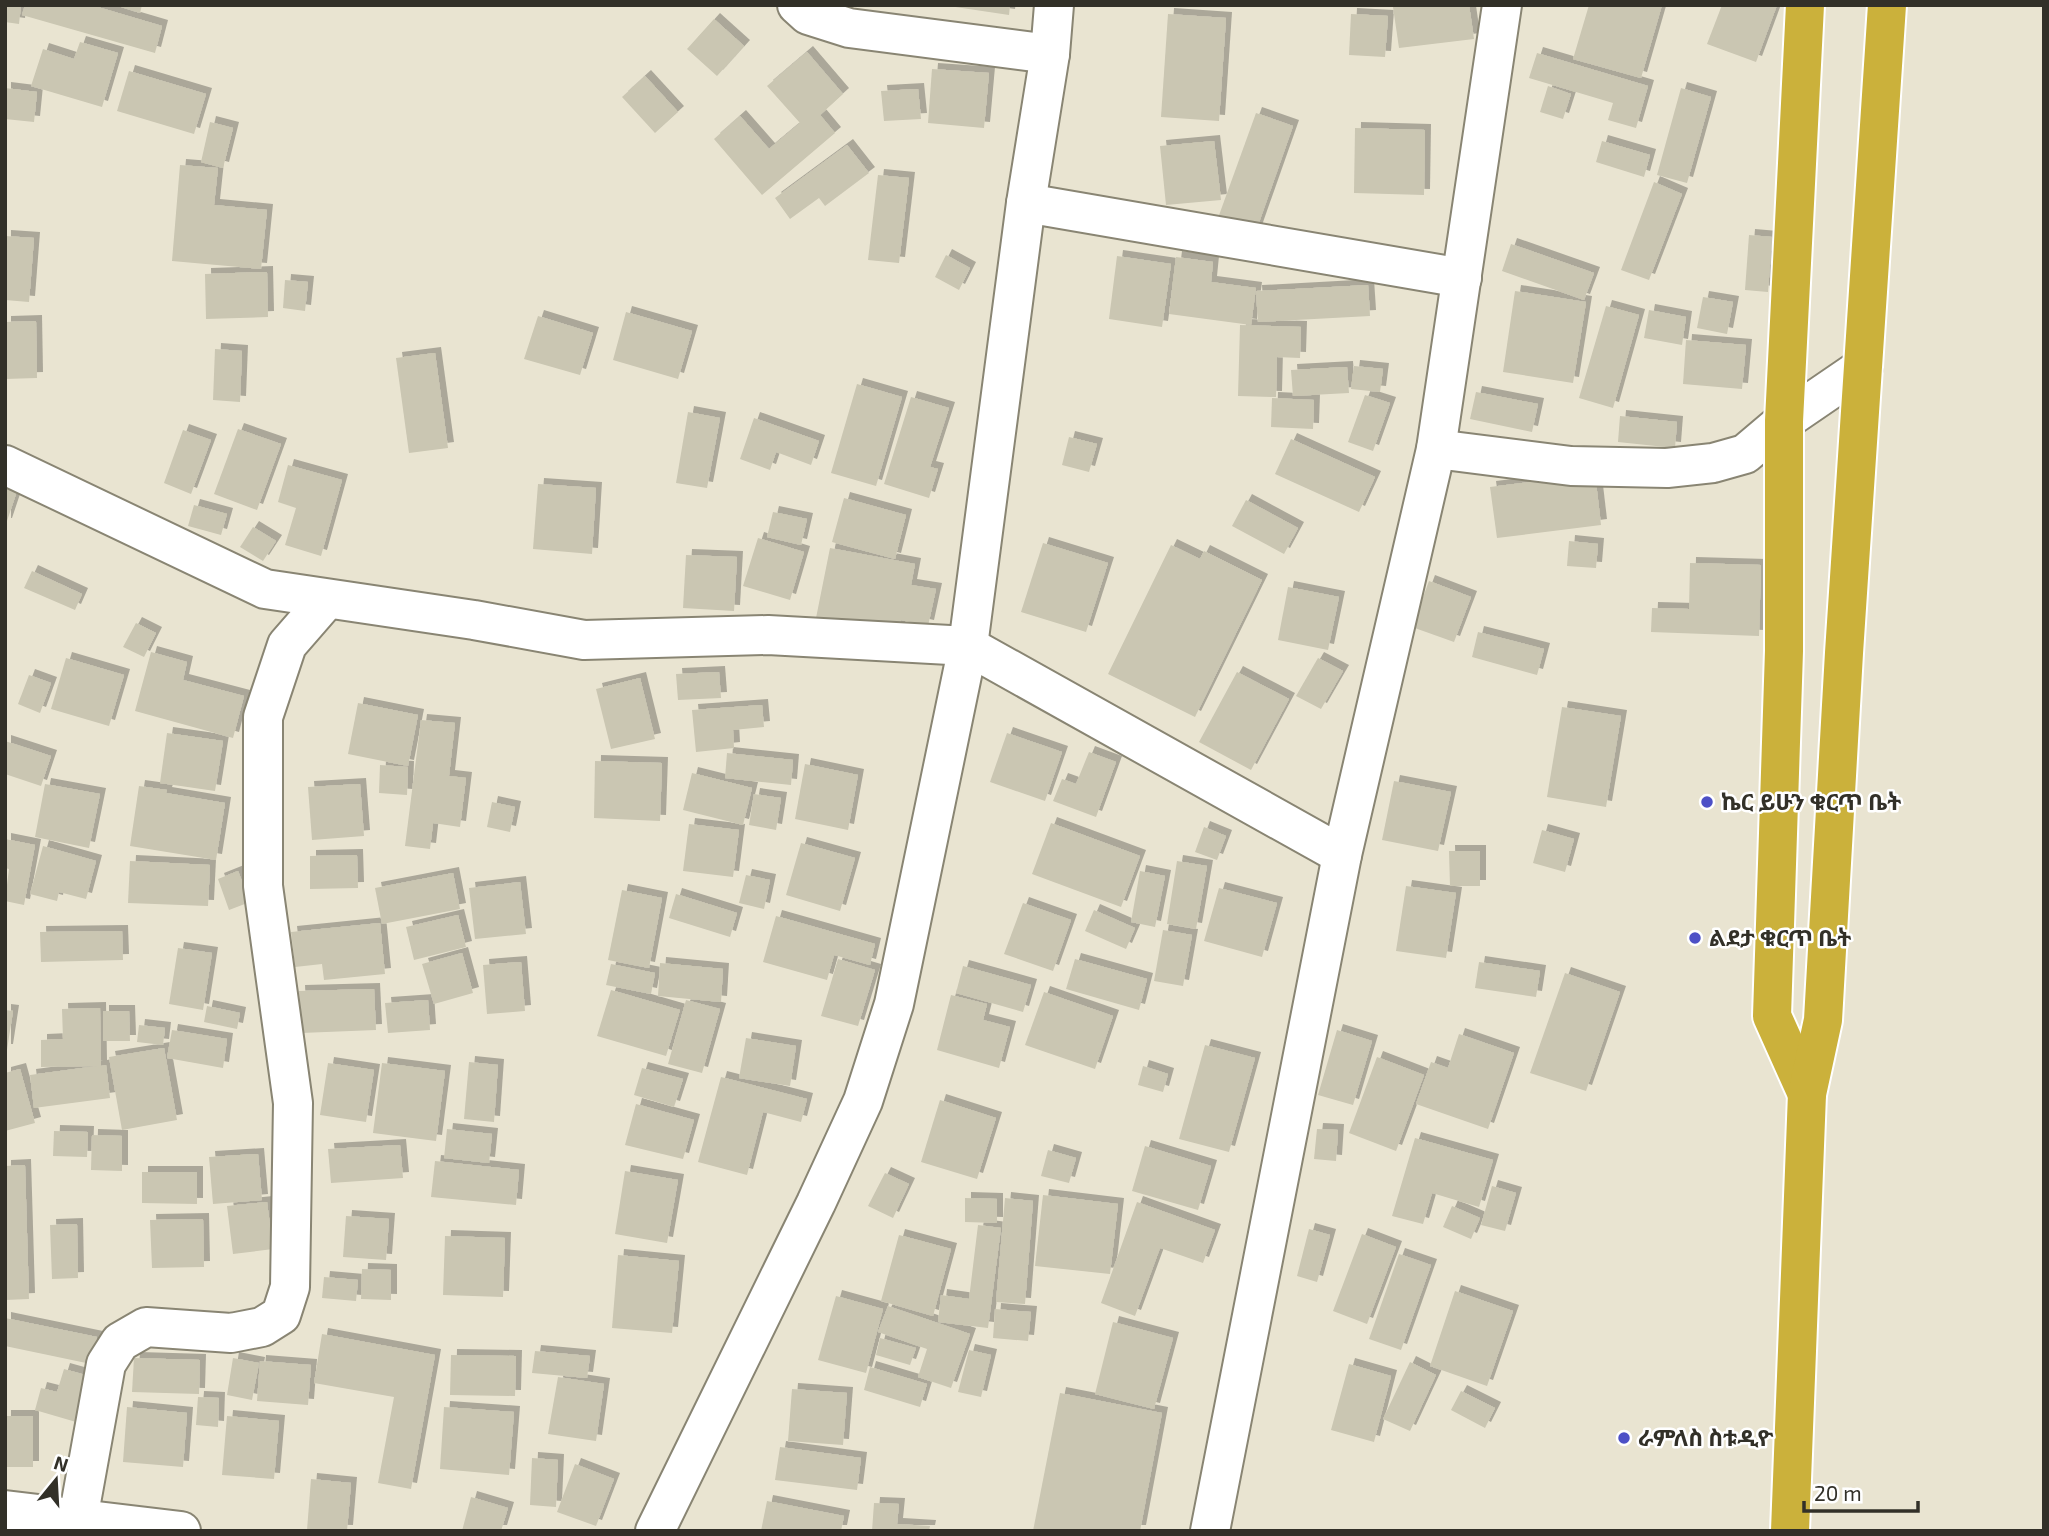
<svg xmlns="http://www.w3.org/2000/svg" width="2049" height="1536" viewBox="0 0 2049 1536" font-family="'Exo 2','Noto Sans Ethiopic',sans-serif">
  <style>
    .building { fill: #cac6b2; filter: url(#shadow) }
    .lines { fill: none; stroke-linecap: round; stroke-linejoin: round }
    .street-casing { stroke: #898573; stroke-width: 42 }
    .highway-casing { stroke: #fff; stroke-width: 42 }
    .street { stroke: #fff; stroke-width: 38 }
    .highway { stroke: #cbb13b; stroke-width: 38 }
    .poi-dot { fill: #4d50c6; stroke: #fff; stroke-width: 2.5 }
    .labels { text-anchor: middle; stroke-width: 5; stroke-linejoin: round; paint-order: stroke }
    .poi-label { font-size: 23px; font-weight: bold; fill: #323028; stroke: #fff; text-anchor: start }
  </style>
  <defs>
    <filter id="shadow"><feDropShadow dx="6" dy="-6" stdDeviation="0" flood-color="#0004"/></filter>
  </defs>
  <rect width="100%" height="100%" fill="#e9e4d1"/>
  <g class="building">
    <polygon points="5,5 21,5 19,24 5,22"/>
    <polygon points="25,5 91,5 162,26 155,53 22,15"/>
    <polygon points="115,5 142,5 140,13"/>
    <polygon points="942,5 1010,5 1009,15"/>
    <polygon points="1405,5 1469,5 1474,39 1399,48 1393,7"/>
    <polygon points="1589,5 1662,5 1641,78 1573,59"/>
    <polygon points="1722,5 1777,5 1756,62 1707,44"/>
    <polygon points="1168,14 1226,18 1219,121 1161,117"/>
    <polygon points="1351,14 1388,16 1385,57 1349,55"/>
    <polygon points="714,19 744,46 717,76 687,49"/>
    <polygon points="80,42 118,53 102,107 31,86 43,49 74,59"/>
    <polygon points="807,52 843,94 820,115 835,133 762,195 714,139 740,116 769,149 800,123 767,86"/>
    <polygon points="1537,53 1648,86 1636,128 1608,120 1613,103 1529,78"/>
    <polygon points="932,69 989,73 984,128 928,123"/>
    <polygon points="129,71 206,94 194,134 117,111"/>
    <polygon points="645,76 678,112 655,133 622,97"/>
    <polygon points="1548,86 1571,94 1563,119 1540,112"/>
    <polygon points="5,88 37,92 34,122 5,119"/>
    <polygon points="1681,88 1711,97 1687,183 1657,175"/>
    <polygon points="918,89 921,119 884,121 881,91"/>
    <polygon points="1256,113 1293,126 1256,231 1218,218"/>
    <polygon points="210,122 233,128 223,168 201,162"/>
    <polygon points="1355,128 1425,130 1424,195 1354,193"/>
    <polygon points="1214,141 1221,200 1166,205 1160,146"/>
    <polygon points="1602,141 1650,155 1644,177 1596,162"/>
    <polygon points="847,145 869,173 825,206 819,198 790,219 775,198"/>
    <polygon points="180,165 218,168 214,205 267,210 261,269 172,261"/>
    <polygon points="878,175 909,178 899,263 868,260"/>
    <polygon points="1654,182 1682,194 1649,280 1621,270"/>
    <polygon points="1749,235 1772,237 1768,292 1745,290"/>
    <polygon points="5,236 34,238 29,302 5,300"/>
    <polygon points="1511,244 1594,273 1584,300 1502,271"/>
    <polygon points="946,255 970,268 959,290 935,277"/>
    <polygon points="1117,256 1171,264 1162,327 1109,319"/>
    <polygon points="1176,257 1213,262 1211,282 1256,288 1251,325 1169,314"/>
    <polygon points="267,272 268,317 206,319 205,274"/>
    <polygon points="285,280 308,282 305,311 283,308"/>
    <polygon points="1368,285 1370,316 1258,322 1256,291"/>
    <polygon points="1515,291 1586,302 1573,383 1503,372"/>
    <polygon points="1703,297 1733,302 1727,334 1697,328"/>
    <polygon points="1606,306 1639,315 1613,408 1579,398"/>
    <polygon points="1649,310 1686,317 1682,345 1644,338"/>
    <polygon points="626,312 692,331 678,379 613,360"/>
    <polygon points="538,316 593,333 580,375 524,359"/>
    <polygon points="36,321 37,378 5,379 5,322"/>
    <polygon points="1240,325 1301,327 1300,358 1277,357 1276,397 1238,396"/>
    <polygon points="1686,340 1746,345 1742,389 1683,384"/>
    <polygon points="215,349 242,351 240,402 213,400"/>
    <polygon points="435,353 448,448 409,453 396,358"/>
    <polygon points="1354,366 1383,369 1380,392 1351,389"/>
    <polygon points="1347,367 1349,393 1293,396 1291,370"/>
    <polygon points="857,384 902,397 876,486 831,473"/>
    <polygon points="1476,392 1538,404 1532,432 1470,419"/>
    <polygon points="1365,395 1390,403 1373,451 1348,442"/>
    <polygon points="911,397 949,408 930,467 938,469 929,498 884,484"/>
    <polygon points="1272,398 1314,400 1313,429 1271,427"/>
    <polygon points="688,412 720,418 707,488 676,483"/>
    <polygon points="1620,416 1677,422 1675,448 1618,442"/>
    <polygon points="754,418 819,441 811,465 776,452 770,470 740,459"/>
    <polygon points="238,429 281,444 257,510 214,494"/>
    <polygon points="183,430 211,440 191,494 164,483"/>
    <polygon points="1069,437 1097,444 1089,472 1062,465"/>
    <polygon points="1291,439 1375,477 1359,512 1275,474"/>
    <polygon points="288,465 342,480 321,556 285,545 296,508 278,502"/>
    <polygon points="1595,474 1601,525 1497,538 1490,487"/>
    <polygon points="538,484 596,488 592,554 533,549"/>
    <polygon points="5,487 17,491 6,524 5,524"/>
    <polygon points="844,498 906,515 895,559 832,542"/>
    <polygon points="1246,500 1298,528 1284,554 1232,526"/>
    <polygon points="194,505 227,514 221,535 188,526"/>
    <polygon points="773,512 807,519 801,545 767,537"/>
    <polygon points="253,527 276,541 263,561 240,547"/>
    <polygon points="758,538 804,552 790,600 743,586"/>
    <polygon points="1569,541 1598,544 1596,568 1567,566"/>
    <polygon points="1043,543 1108,563 1086,632 1021,612"/>
    <polygon points="1171,545 1200,559 1204,551 1262,580 1195,717 1108,674"/>
    <polygon points="830,548 915,564 911,585 936,589 928,626 901,620 897,639 815,623"/>
    <polygon points="686,555 737,557 734,611 683,608"/>
    <polygon points="1690,563 1761,565 1759,636 1651,632 1652,608 1689,609"/>
    <polygon points="32,571 82,594 75,610 24,588"/>
    <polygon points="1429,581 1471,597 1454,642 1412,627"/>
    <polygon points="1288,587 1339,597 1328,650 1278,640"/>
    <polygon points="136,623 156,633 144,657 123,647"/>
    <polygon points="1478,632 1544,649 1537,675 1472,657"/>
    <polygon points="151,652 187,662 183,680 244,696 233,738 135,711"/>
    <polygon points="66,658 124,675 109,726 51,709"/>
    <polygon points="1318,658 1343,671 1321,709 1296,696"/>
    <polygon points="719,672 721,698 678,700 676,674"/>
    <polygon points="1237,672 1289,699 1251,770 1199,742"/>
    <polygon points="29,675 51,683 40,713 18,704"/>
    <polygon points="640,678 655,739 611,749 596,689"/>
    <polygon points="358,703 418,715 408,766 348,754"/>
    <polygon points="762,705 764,727 733,730 734,748 696,752 692,710"/>
    <polygon points="1562,707 1621,716 1606,807 1547,797"/>
    <polygon points="421,720 455,723 449,776 466,778 460,827 433,823 430,849 405,846"/>
    <polygon points="167,733 223,741 215,791 160,783"/>
    <polygon points="1007,733 1062,752 1045,801 990,782"/>
    <polygon points="5,741 51,756 41,786 5,774"/>
    <polygon points="1089,752 1116,762 1096,817 1053,801 1062,779 1076,784"/>
    <polygon points="727,753 793,760 791,785 725,778"/>
    <polygon points="595,761 662,763 660,821 594,818"/>
    <polygon points="805,764 858,775 848,830 795,819"/>
    <polygon points="380,765 408,767 407,795 379,793"/>
    <polygon points="692,773 752,788 743,825 683,810"/>
    <polygon points="1394,781 1451,792 1438,851 1382,840"/>
    <polygon points="45,784 100,794 89,848 35,837"/>
    <polygon points="360,784 364,836 312,840 308,787"/>
    <polygon points="139,786 167,790 166,793 225,803 216,860 130,846"/>
    <polygon points="754,794 781,798 776,830 749,825"/>
    <polygon points="492,802 515,807 510,832 487,827"/>
    <polygon points="1051,823 1140,856 1121,907 1032,874"/>
    <polygon points="689,824 739,830 733,877 683,871"/>
    <polygon points="1204,827 1226,836 1217,860 1195,852"/>
    <polygon points="1542,830 1574,839 1565,872 1533,863"/>
    <polygon points="5,839 35,845 24,905 5,901 9,869 5,868"/>
    <polygon points="801,843 855,858 840,911 786,895"/>
    <polygon points="43,846 96,861 86,899 59,892 57,901 30,894"/>
    <polygon points="1449,851 1480,851 1480,886 1450,886"/>
    <polygon points="357,855 358,888 310,889 310,856"/>
    <polygon points="130,861 210,865 208,906 128,903"/>
    <polygon points="1177,861 1207,866 1196,929 1167,924"/>
    <polygon points="238,871 250,902 229,910 218,879"/>
    <polygon points="1140,871 1165,876 1155,927 1131,922"/>
    <polygon points="453,873 460,909 382,924 375,888"/>
    <polygon points="746,875 770,880 764,909 739,903"/>
    <polygon points="520,882 526,934 475,939 469,888"/>
    <polygon points="1406,886 1456,893 1446,958 1396,951"/>
    <polygon points="1219,888 1277,903 1262,957 1204,941"/>
    <polygon points="622,890 662,898 649,968 608,960"/>
    <polygon points="676,894 737,913 730,937 669,918"/>
    <polygon points="1023,903 1071,920 1053,971 1004,954"/>
    <polygon points="1094,910 1135,928 1126,949 1085,931"/>
    <polygon points="458,915 466,947 414,960 406,927"/>
    <polygon points="776,916 875,944 870,965 834,955 827,980 763,962"/>
    <polygon points="380,923 385,974 324,980 322,964 295,967 291,932"/>
    <polygon points="1163,930 1192,935 1183,986 1154,981"/>
    <polygon points="122,931 123,960 41,962 40,932"/>
    <polygon points="178,948 212,953 203,1010 169,1004"/>
    <polygon points="462,953 473,993 434,1004 422,964"/>
    <polygon points="838,959 875,970 858,1026 821,1016"/>
    <polygon points="1075,959 1147,979 1139,1010 1066,989"/>
    <polygon points="521,962 525,1011 487,1014 483,965"/>
    <polygon points="1479,962 1540,971 1536,997 1475,988"/>
    <polygon points="660,963 723,969 721,1002 658,996"/>
    <polygon points="611,964 655,973 651,994 606,985"/>
    <polygon points="963,966 1031,985 1023,1012 956,993"/>
    <polygon points="1565,973 1620,992 1586,1091 1530,1073"/>
    <polygon points="374,989 376,1030 301,1033 299,991"/>
    <polygon points="611,990 680,1010 666,1056 597,1036"/>
    <polygon points="1044,992 1113,1016 1095,1069 1025,1045"/>
    <polygon points="951,995 987,1004 983,1020 1010,1027 999,1068 937,1050"/>
    <polygon points="428,1000 430,1030 388,1033 385,1003"/>
    <polygon points="686,1000 720,1009 702,1073 668,1064"/>
    <polygon points="207,1006 240,1013 237,1029 204,1022"/>
    <polygon points="100,1008 101,1066 106,1065 110,1098 34,1108 30,1075 97,1066 41,1067 41,1040 63,1039 62,1009"/>
    <polygon points="5,1010 13,1011 7,1050 5,1050"/>
    <polygon points="103,1011 129,1011 130,1041 103,1041"/>
    <polygon points="139,1025 165,1028 163,1045 137,1042"/>
    <polygon points="172,1030 227,1039 223,1068 167,1058"/>
    <polygon points="1337,1030 1372,1041 1353,1105 1318,1095"/>
    <polygon points="1459,1034 1514,1053 1488,1129 1416,1104 1431,1062 1448,1068"/>
    <polygon points="746,1038 796,1046 790,1086 739,1078"/>
    <polygon points="1205,1045 1255,1058 1229,1152 1179,1139"/>
    <polygon points="164,1048 177,1120 122,1130 109,1057"/>
    <polygon points="1377,1057 1424,1075 1396,1151 1349,1133"/>
    <polygon points="469,1062 498,1065 494,1122 464,1119"/>
    <polygon points="328,1063 374,1070 366,1122 320,1115"/>
    <polygon points="382,1063 445,1071 436,1141 373,1133"/>
    <polygon points="1143,1066 1168,1074 1163,1092 1138,1085"/>
    <polygon points="642,1068 683,1079 674,1107 634,1095"/>
    <polygon points="20,1069 35,1123 5,1131 5,1073"/>
    <polygon points="721,1077 807,1099 801,1122 763,1112 747,1175 698,1162"/>
    <polygon points="940,1100 996,1118 977,1179 921,1162"/>
    <polygon points="636,1104 694,1120 683,1159 625,1145"/>
    <polygon points="447,1129 492,1134 489,1163 444,1158"/>
    <polygon points="1317,1129 1338,1130 1336,1161 1314,1159"/>
    <polygon points="54,1131 88,1132 87,1157 53,1156"/>
    <polygon points="92,1135 122,1136 122,1171 91,1170"/>
    <polygon points="1415,1138 1493,1160 1479,1207 1432,1193 1423,1224 1392,1216"/>
    <polygon points="400,1145 403,1178 331,1183 328,1149"/>
    <polygon points="1145,1146 1211,1166 1198,1210 1132,1191"/>
    <polygon points="1048,1150 1076,1158 1069,1183 1041,1176"/>
    <polygon points="258,1154 262,1200 213,1204 209,1157"/>
    <polygon points="435,1161 519,1170 516,1205 431,1197"/>
    <polygon points="25,1165 29,1299 5,1300 5,1166"/>
    <polygon points="625,1171 678,1180 667,1243 615,1234"/>
    <polygon points="142,1172 197,1172 197,1204 142,1203"/>
    <polygon points="885,1173 909,1184 893,1218 868,1206"/>
    <polygon points="1492,1186 1516,1193 1505,1231 1481,1225"/>
    <polygon points="1043,1195 1118,1204 1110,1274 1035,1266"/>
    <polygon points="965,1198 997,1199 997,1223 965,1222"/>
    <polygon points="1005,1198 1033,1201 1025,1304 996,1302"/>
    <polygon points="267,1202 273,1249 233,1254 227,1206"/>
    <polygon points="1137,1202 1215,1230 1203,1263 1160,1248 1135,1316 1101,1303"/>
    <polygon points="1452,1206 1480,1218 1471,1239 1443,1227"/>
    <polygon points="346,1216 389,1219 386,1260 343,1257"/>
    <polygon points="203,1219 204,1267 152,1268 150,1220"/>
    <polygon points="77,1224 78,1278 52,1279 50,1225"/>
    <polygon points="978,1225 1001,1228 988,1328 938,1322 941,1295 969,1299"/>
    <polygon points="1309,1229 1330,1235 1317,1282 1297,1276"/>
    <polygon points="1362,1234 1396,1247 1367,1324 1333,1311"/>
    <polygon points="899,1235 951,1249 933,1316 881,1301"/>
    <polygon points="445,1236 505,1238 503,1297 443,1295"/>
    <polygon points="1399,1254 1431,1265 1401,1350 1369,1339"/>
    <polygon points="618,1255 679,1261 672,1333 612,1328"/>
    <polygon points="362,1269 391,1270 391,1300 361,1299"/>
    <polygon points="324,1277 358,1280 356,1301 322,1298"/>
    <polygon points="1455,1291 1513,1311 1487,1386 1430,1366"/>
    <polygon points="836,1296 883,1309 866,1373 818,1360"/>
    <polygon points="888,1306 970,1334 951,1388 918,1377 927,1349 878,1332"/>
    <polygon points="995,1309 1031,1312 1028,1341 993,1338"/>
    <polygon points="5,1318 97,1337 91,1364 5,1346"/>
    <polygon points="1113,1322 1173,1338 1154,1409 1095,1394"/>
    <polygon points="322,1334 435,1355 411,1489 378,1483 394,1397 314,1383"/>
    <polygon points="880,1338 916,1348 910,1365 876,1355"/>
    <polygon points="969,1350 991,1355 981,1397 958,1392"/>
    <polygon points="535,1351 590,1356 587,1378 532,1373"/>
    <polygon points="451,1355 516,1356 515,1396 450,1395"/>
    <polygon points="134,1358 200,1360 199,1394 132,1392"/>
    <polygon points="233,1358 259,1363 252,1400 227,1395"/>
    <polygon points="260,1361 311,1365 308,1405 257,1401"/>
    <polygon points="1410,1362 1436,1375 1410,1431 1383,1419"/>
    <polygon points="1349,1364 1391,1376 1374,1442 1331,1430"/>
    <polygon points="870,1367 927,1384 920,1407 864,1390"/>
    <polygon points="64,1369 89,1376 76,1422 35,1410 41,1388 57,1392"/>
    <polygon points="558,1377 604,1384 596,1441 548,1434"/>
    <polygon points="792,1389 847,1393 843,1445 788,1441"/>
    <polygon points="1461,1391 1495,1408 1485,1428 1451,1410"/>
    <polygon points="1060,1393 1162,1413 1140,1531 1033,1531"/>
    <polygon points="198,1397 219,1398 218,1427 196,1425"/>
    <polygon points="127,1407 187,1413 183,1467 123,1462"/>
    <polygon points="444,1407 514,1412 509,1475 440,1469"/>
    <rect x="5" y="1416" width="28" height="51"/>
    <polygon points="227,1416 279,1421 274,1479 222,1475"/>
    <polygon points="780,1447 861,1458 857,1490 775,1480"/>
    <polygon points="532,1458 558,1460 556,1507 530,1505"/>
    <polygon points="575,1464 614,1479 596,1526 557,1512"/>
    <polygon points="311,1479 351,1483 347,1531 307,1530"/>
    <polygon points="471,1497 508,1508 501,1531 462,1531"/>
    <polygon points="767,1501 844,1516 841,1531 761,1531"/>
    <polygon points="874,1503 899,1504 897,1524 930,1526 929,1531 872,1531"/>
  </g>
  <g class="lines">
    <defs>
      <g id="street">
        <polyline points="797,5 808,15 849,28 1050,54"/>
        <polyline points="1026,203 1462,278"/>
        <polyline points="1436,449 1571,466 1667,468 1713,463 1745,454 1784,421 1863,367"/>
        <polyline points="5,465 265,589 474,620 584,640 768,635 968,646 1342,855"/>
        <polyline points="5,1510 181,1531"/>
        <polyline points="78,1519 106,1364 120,1342 146,1327 231,1333 262,1327 281,1315 290,1287 293,1103 263,886 263,717 287,645 327,599"/>
        <polyline points="655,1531 816,1203 863,1101 894,1004 968,646 1026,203 1050,54 1054,5"/>
        <polyline points="1210,1531 1342,855 1436,449 1502,5"/>
      </g>
      <g id="highway">
        <polyline points="1805,5 1784,421 1784,651 1772,1016 1807,1094"/>
        <polyline points="1790,1531 1807,1094 1823,1020 1844,653 1887,5"/>
      </g>
    </defs>
    <use href="#street" class="street-casing"/>
    <use href="#highway" class="highway-casing"/>
    <use href="#street" class="street"/>
    <use href="#highway" class="highway"/>
  </g>
  <g class="poi-dot">
    <circle cx="1707" cy="802" r="7"/>
    <circle cx="1695" cy="938" r="7"/>
    <circle cx="1624" cy="1438" r="7"/>
  </g>
  <g class="labels">
    <g class="poi-label">
      <text x="1721" y="810">ኬር ይሁን ቁርጥ ቤት</text>
      <text x="1709" y="946">ልደታ ቁርጥ ቤት</text>
      <text x="1638" y="1446">ራምለስ ስቱዲዮ</text>
    </g>
  </g>
  <rect width="2049" height="1536" fill="none" stroke="#323028" stroke-width="14"/>
  <g transform="translate(56 1480) rotate(18)" stroke="#ffffff" stroke-width="5" paint-order="stroke">
  <path d="M0-5L12 26L0 18L-12 26Z" fill="#323028"/>
  <text y="-10" font-size="19" font-weight="bold" text-anchor="middle" fill="#323028">N</text>
  </g>
  <path d="M1804 1501v10h114v-10" fill="none" stroke="#323028" stroke-width="3.5"/>
  <text x="1814" y="1501" font-size="21" fill="#323028" stroke="#ffffff" stroke-width="5" paint-order="stroke">20 m</text>
</svg>
